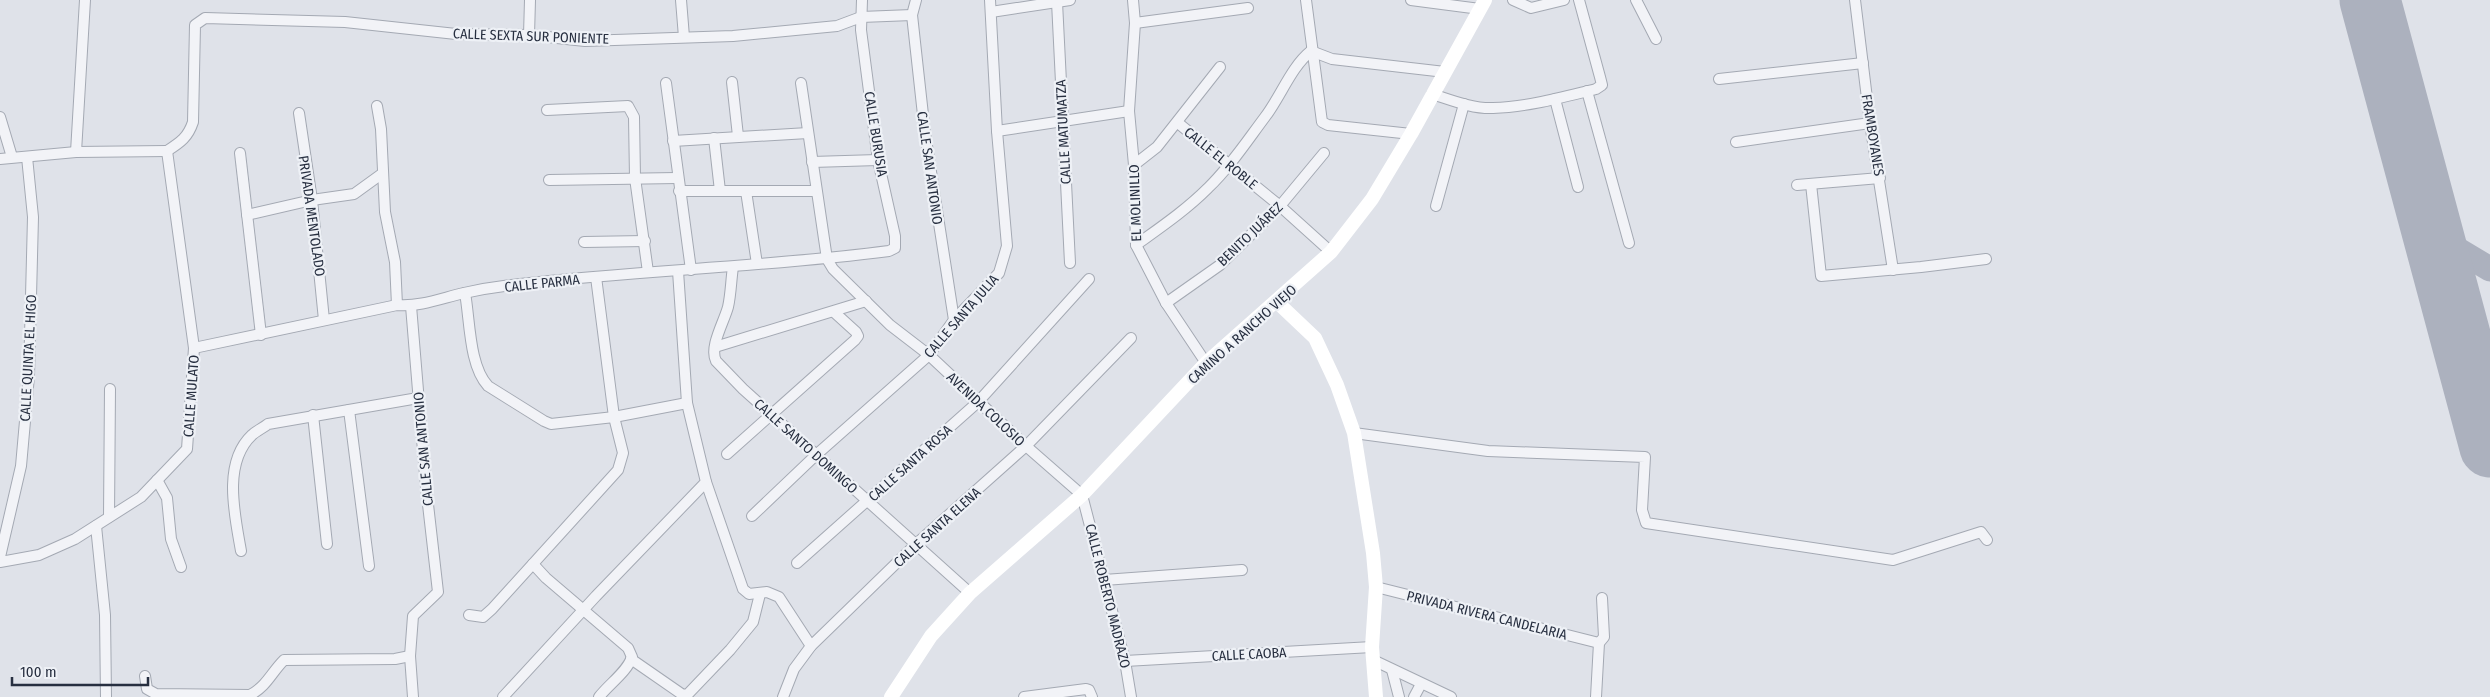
<svg xmlns="http://www.w3.org/2000/svg" width="2490" height="697" viewBox="0 0 2490 697" font-family="'Fira Sans Condensed',sans-serif">
  <style>
    .lines { fill: none; stroke-linecap: round; stroke-linejoin: round }
    .taxiway { stroke: #acb1be; stroke-width: 25 }
    .runway { stroke: #acb1be; stroke-width: 61 }
    .street-casing { stroke: #a4a9b3; stroke-width: 12 }
    .street { stroke: #f2f3f7; stroke-width: 10 }
    .secondary { stroke: #fff; stroke-width: 14 }
    .labels { text-anchor: middle; stroke-width: 4.5; stroke-linejoin: round; paint-order: stroke }
    .street-label { font-size: 14px; fill: #272f40; stroke: #eef1f6 }
  </style>
  <rect width="100%" height="100%" fill="#dfe2e9"/>
  <g class="lines">
    <g class="taxiway">
      <polyline points="2433,235 2490,269"/>
      <polyline points="2477,397 2490,400"/>
    </g>
    <polyline class="runway" points="2370,0 2490,447"/>
    <defs>
      <g id="street">
        <polyline points="681,0 684,37"/>
        <polyline points="916,0 912,15 925,133 954,320"/>
        <polyline points="1133,0 1135,23 1129,111 1134,165 1136,245 1166,303 1206,363"/>
        <polyline points="1306,0 1322,122 1328,125 1411,134"/>
        <polyline points="1411,0 1480,9"/>
        <polyline points="1513,0 1531,8 1564,0"/>
        <polyline points="1636,0 1656,39"/>
        <polyline points="1855,0 1870,123 1893,270"/>
        <polyline points="1057,2 1070,263"/>
        <polyline points="991,12 1070,0"/>
        <polyline points="1135,23 1248,8"/>
        <polyline points="529,35 530,0"/>
        <polyline points="1311,51 1332,59 1445,72"/>
        <polyline points="1719,79 1863,63"/>
        <polyline points="732,82 738,136"/>
        <polyline points="666,83 691,270"/>
        <polyline points="801,83 827,259 833,269 890,325 929,355 1026,446 1082,495 1125,661 1131,697"/>
        <polyline points="1587,91 1629,243"/>
        <path d="M1432,94c19,6 41,15 61,14 35,-1 70,-11 103,-19l6,-4 -2,-8 -21,-77"/>
        <polyline points="1555,99 1578,187"/>
        <polyline points="377,106 381,129 385,212 395,262 397,305"/>
        <polyline points="547,110 628,106 634,117 635,178 648,272"/>
        <polyline points="299,113 312,200 324,320"/>
        <polyline points="0,117 12,157"/>
        <polyline points="1178,123 1280,206 1331,252"/>
        <polyline points="997,131 1129,111"/>
        <polyline points="714,138 720,191"/>
        <polyline points="673,141 808,133"/>
        <polyline points="1736,142 1870,123"/>
        <path d="M167,151c14,-9 21,-14 26,-29l2,-97 10,-7 140,4 111,12 73,1 56,6 148,-5 104,-10 24,-9 51,-2"/>
        <polyline points="76,152 85,0"/>
        <polyline points="240,153 261,335"/>
        <polyline points="0,159 76,152 167,151"/>
        <polyline points="812,162 878,160"/>
        <polyline points="1134,165 1157,147 1220,67"/>
        <polyline points="549,180 677,178"/>
        <polyline points="1811,184 1821,276 1921,267 1986,259"/>
        <polyline points="1797,185 1880,178"/>
        <polyline points="679,191 815,191"/>
        <polyline points="746,191 757,264"/>
        <polyline points="1436,206 1464,104"/>
        <polyline points="247,215 312,200 354,194 383,173"/>
        <polyline points="584,242 645,241"/>
        <path d="M1136,245c25,-18 50,-35 72,-57 22,-21 39,-47 57,-71 16,-21 26,-50 46,-66"/>
        <path d="M733,267c-2,13 -2,27 -5,40 -4,15 -19,40 -12,54l27,28 227,204"/>
        <path d="M465,293c5,27 4,73 23,93l56,35 7,3 63,-7 73,-14"/>
        <polyline points="1166,303 1220,265 1280,206 1324,153"/>
        <polyline points="411,306 426,487 438,592 413,616 410,656 413,697"/>
        <polyline points="715,347 866,301"/>
        <path d="M194,348l203,-43c23,2 45,-7 67,-12 18,-4 37,-7 56,-9 123,-14 246,-17 369,-33l6,-3v-12l-17,-76 -17,-130 1,-30"/>
        <polyline points="349,410 369,566"/>
        <polyline points="313,415 327,544"/>
        <polyline points="1354,433 1488,451 1645,457 1642,510 1646,523 1893,560 1981,532 1987,540"/>
        <polyline points="727,454 855,340 858,336 856,332 834,312"/>
        <polyline points="157,480 167,498 171,539 181,567"/>
        <polyline points="706,482 743,589 749,594 767,592 779,597 811,646"/>
        <polyline points="752,516 816,455 929,355 954,320 999,273 1007,246 997,131 990,0"/>
        <polyline points="109,517 110,389"/>
        <polyline points="96,526 105,615 106,697"/>
        <path d="M241,551c-6,-35 -19,-88 11,-116 4,-4 11,-7 16,-11l150,-26"/>
        <polyline points="0,557 21,466 29,376 33,217 27,157"/>
        <polyline points="0,562 39,555 75,539 141,497 187,449 194,348 167,151"/>
        <polyline points="797,563 978,402 1089,279"/>
        <path d="M533,564l13,14 82,70 4,9c-5,15 -23,27 -33,40"/>
        <polyline points="1104,580 1242,570"/>
        <polyline points="1376,587 1599,643"/>
        <polyline points="469,615 483,617 492,609 618,470 623,453 614,417 596,277"/>
        <polyline points="631,659 683,695 688,694 730,650 753,622 760,594"/>
        <polyline points="1373,660 1451,697"/>
        <polyline points="1125,661 1372,647"/>
        <polyline points="1392,670 1399,697"/>
        <path d="M145,676l2,13 9,5 94,1c17,-9 21,-22 34,-35l111,-1 15,-3"/>
        <polyline points="503,697 596,596 706,482 687,403 678,271"/>
        <polyline points="783,697 794,669 811,646 915,545 1026,446 1131,338"/>
        <polyline points="1024,697 1086,689 1089,690 1092,697"/>
        <polyline points="1414,697 1421,684"/>
        <polyline points="1596,697 1599,643 1604,637 1602,598"/>
      </g>
    </defs>
    <use href="#street" class="street-casing"/>
    <use href="#street" class="street"/>
    <g class="secondary">
      <polyline points="1277,302 1315,338 1337,385 1354,433 1373,553 1376,587 1372,647 1376,697"/>
      <polyline points="891,697 931,636 970,593 1082,495 1206,363 1331,252 1372,199 1411,134 1485,0"/>
    </g>
  </g>
  <g class="labels">
    <g class="street-label">
      <text transform="translate(531 36) rotate(2)" y="5">CALLE SEXTA SUR PONIENTE</text>
      <text transform="translate(1063 132) rotate(-93)" y="5">CALLE MATUMATZA</text>
      <text transform="translate(876 134) rotate(81)" y="5">CALLE BURUSIA</text>
      <text transform="translate(1873 135) rotate(81)" y="5">FRAMBOYANES</text>
      <text transform="translate(1221 158) rotate(39)" y="5">CALLE EL ROBLE</text>
      <text transform="translate(930 168) rotate(82)" y="5">CALLE SAN ANTONIO</text>
      <text transform="translate(1135 203) rotate(-92)" y="5">EL MOLINILLO</text>
      <text transform="translate(312 216) rotate(82)" y="5">PRIVADA MENTOLADO</text>
      <text transform="translate(1250 234) rotate(-44)" y="5">BENITO JUÁREZ</text>
      <text transform="translate(542 283) rotate(-6)" y="5">CALLE PARMA</text>
      <text transform="translate(961 316) rotate(-49)" y="5">CALLE SANTA JULIA</text>
      <text transform="translate(1242 334) rotate(-42)" y="5">CAMINO A RANCHO VIEJO</text>
      <text transform="translate(28 358) rotate(-87)" y="5">CALLE QUINTA EL HIGO</text>
      <text transform="translate(191 396) rotate(-86)" y="5">CALLE MULATO</text>
      <text transform="translate(986 409) rotate(43)" y="5">AVENIDA COLOSIO</text>
      <text transform="translate(806 446) rotate(42)" y="5">CALLE SANTO DOMINGO</text>
      <text transform="translate(423 449) rotate(-95)" y="5">CALLE SAN ANTONIO</text>
      <text transform="translate(910 463) rotate(-42)" y="5">CALLE SANTA ROSA</text>
      <text transform="translate(937 527) rotate(-42)" y="5">CALLE SANTA ELENA</text>
      <text transform="translate(1108 596) rotate(76)" y="5">CALLE ROBERTO MADRAZO</text>
      <text transform="translate(1487 615) rotate(14)" y="5">PRIVADA RIVERA CANDELARIA</text>
      <text transform="translate(1249 654) rotate(-3)" y="5">CALLE CAOBA</text>
    </g>
  </g>
  <path d="M12 677v8h136v-8" fill="none" stroke="#272f40" stroke-width="2.5"/>
  <text x="20" y="677" font-size="15" fill="#272f40" stroke="#eef1f6" stroke-width="4" paint-order="stroke">100 m</text>
</svg>
